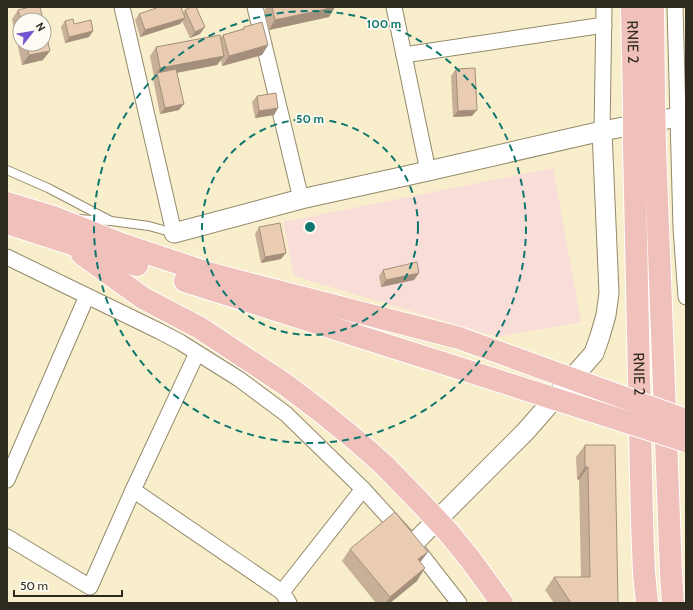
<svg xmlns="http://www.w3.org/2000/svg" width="693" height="610" viewBox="0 0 693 610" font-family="Cabin,sans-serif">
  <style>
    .commercial { fill: #f8ddd9 }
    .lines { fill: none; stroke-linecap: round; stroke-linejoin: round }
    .service-casing { stroke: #948a6a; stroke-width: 10 }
    .minor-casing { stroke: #948a6a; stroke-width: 17 }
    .tertiary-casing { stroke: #948a6a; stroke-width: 21 }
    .trunk-casing { stroke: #fff; stroke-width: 24 }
    .service { stroke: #fff; stroke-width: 8 }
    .minor { stroke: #fff; stroke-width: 15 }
    .tertiary { stroke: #fff; stroke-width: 19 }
    .trunk { stroke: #f0c0bb; stroke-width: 22 }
    .trunk-bridge-casing { stroke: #fff; stroke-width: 24; stroke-linecap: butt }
    .trunk-bridge { stroke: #f0c0bb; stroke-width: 22 }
    .wall { fill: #c8af98 }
    .shaded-wall { fill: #a38f7c }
    .building { fill: #e9ccb1; stroke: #a38f7c }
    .ring { fill: none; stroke: #0f766e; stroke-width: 2; stroke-dasharray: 7 5 }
    .labels { text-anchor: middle; stroke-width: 3.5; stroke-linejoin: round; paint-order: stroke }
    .street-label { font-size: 15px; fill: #2e2a1d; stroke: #fdfbf4 }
    .centre { fill: #0f766e; stroke: #fdfbf4; stroke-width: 2 }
    .ring-label { font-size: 12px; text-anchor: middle; font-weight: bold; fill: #0f766e; stroke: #fdfbf4; stroke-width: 3.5; stroke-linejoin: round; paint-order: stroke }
  </style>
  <rect width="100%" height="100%" fill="#f8eecb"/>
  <polygon class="commercial" points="553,168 581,322 498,337 294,276 283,222"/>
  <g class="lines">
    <defs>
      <g id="service">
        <polyline points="7,170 48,188 111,221 149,226 174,233"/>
        <polyline points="78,219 109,221"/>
      </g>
      <g id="minor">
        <polyline points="122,7 174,233"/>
        <polyline points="255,7 301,199"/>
        <polyline points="394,7 428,171"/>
        <polyline points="675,7 681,228 686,297"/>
        <polyline points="404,55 604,25"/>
        <polyline points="602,131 604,7"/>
        <polyline points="7,257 159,331 180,342 239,379 286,414 363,489 413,544 459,603"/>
        <polyline points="7,480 87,296"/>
        <polyline points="133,490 282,592 289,603"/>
        <polyline points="7,537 90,587 133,490 197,353"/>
        <polyline points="282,592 363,489"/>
      </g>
      <g id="tertiary">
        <polyline points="174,233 301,199 428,171 602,131 678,117 686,116"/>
        <polyline points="413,544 526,431 594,353 600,336 606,315 609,293 602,131"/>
      </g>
      <g id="trunk">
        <path id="s1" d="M632,7l2,94"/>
        <polyline points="653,7 654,98"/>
        <path id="s2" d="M634,144l8,377 2,51 3,31"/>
        <polyline points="655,146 671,573 673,603"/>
        <polyline points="7,203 53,217 121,244 211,274 459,338"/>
        <polyline points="7,223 137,265"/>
        <polyline points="82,254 143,298 200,328 286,385 324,414 357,441 384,465 418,500"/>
        <polyline points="185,281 443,363"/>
        <polyline points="448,532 470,559 502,603"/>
      </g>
    </defs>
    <use href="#service" class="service-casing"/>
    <use href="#minor" class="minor-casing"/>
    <use href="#tertiary" class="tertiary-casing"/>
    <use href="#trunk" class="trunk-casing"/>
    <use href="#service" class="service"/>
    <use href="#minor" class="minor"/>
    <use href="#tertiary" class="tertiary"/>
    <use href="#trunk" class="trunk"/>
    <defs>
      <g id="trunk-bridge">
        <polyline points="654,98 655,146"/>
        <polyline points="634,101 634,144"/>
        <polyline points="459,338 686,420"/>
        <polyline points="443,363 686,441"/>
        <polyline points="418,500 448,532"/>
      </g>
    </defs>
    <use href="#trunk-bridge" class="trunk-bridge-casing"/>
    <use href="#trunk-bridge" class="trunk-bridge"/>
  </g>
  <g class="wall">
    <polygon points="267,7 335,7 329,17 269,30 264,11"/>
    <polygon points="18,10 43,20 20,20 20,44 44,44 43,60 22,65 12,19"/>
    <polygon points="185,10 200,34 190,38 182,21 180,24 140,37 135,20 139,14 183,13"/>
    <polygon points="65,21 74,24 93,31 89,37 65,43 61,27"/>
    <polygon points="244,27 268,45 262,55 222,66 221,60 217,65 177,73 179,110 160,114 153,79 154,77 150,56 156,47 220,38 223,35 242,29"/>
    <polygon points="456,69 472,116 453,117 451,76"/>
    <polygon points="257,96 278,108 274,115 255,118 252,102"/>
    <polygon points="259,227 281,259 261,263 255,234"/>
    <polygon points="383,270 414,280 381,287 379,276"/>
    <polygon points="585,445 618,603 554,603 545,590 554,577 581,577 579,480 577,479 576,457"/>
    <polygon points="350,549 417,581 390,603 376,603 342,561"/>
  </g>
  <g class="shaded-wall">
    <polygon points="335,7 329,17 269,30 275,20"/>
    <polygon points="185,18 180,24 140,37 145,30"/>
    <polygon points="205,27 200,34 190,38 195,32"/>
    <polygon points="93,31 89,37 65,43 69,37"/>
    <polygon points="268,45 262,55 222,66 229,56"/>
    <polygon points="50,51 43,60 22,65 29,55"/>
    <polygon points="224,56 217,65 158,76 157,73 154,77 160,68"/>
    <polygon points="184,104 179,110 160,114 165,108"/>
    <polygon points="278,108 274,115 255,118 259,111"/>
    <polygon points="477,110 472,116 453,117 458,111"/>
    <polygon points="286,253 281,259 261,263 265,257"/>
    <polygon points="419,273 414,280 381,287 386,280"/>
    <polygon points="585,467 588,467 579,480 577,479"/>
    <polygon points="428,552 419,564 418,559"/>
    <polygon points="425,568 417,581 390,603 386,603 390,597"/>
  </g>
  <g class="building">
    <polygon points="30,7 40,7 43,20 21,20 18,10"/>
    <polygon points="159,7 181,7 185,18 145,30 139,14"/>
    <polygon points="191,7 196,7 205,27 195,32 185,10"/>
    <polygon points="272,7 335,7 275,20"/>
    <polygon points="73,19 74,24 91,20 93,31 69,37 65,21"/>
    <polygon points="262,22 268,45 229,56 223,35 244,29 244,27"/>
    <polygon points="44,25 50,51 29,55 26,44 44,44"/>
    <polygon points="220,35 224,56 160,68 156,47"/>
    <polygon points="475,68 477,110 458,111 456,69"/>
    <polygon points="176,69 184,104 165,108 157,73"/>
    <polygon points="276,93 278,108 259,111 257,96"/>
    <polygon points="280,223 286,253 265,257 259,227"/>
    <polygon points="417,262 419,273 386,280 383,270"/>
    <polygon points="585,445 615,445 618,603 571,603 554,577 590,577 588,467 585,467"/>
    <polygon points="395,512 428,552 418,559 425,568 390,597 350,549"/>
  </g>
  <g class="ring">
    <circle cx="310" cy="227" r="108"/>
    <circle cx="310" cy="227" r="216"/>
  </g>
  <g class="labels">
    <g class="street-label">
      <text dy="5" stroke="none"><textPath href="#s1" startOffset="35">RNIE 2</textPath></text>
      <text dy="5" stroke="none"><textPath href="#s2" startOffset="230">RNIE 2</textPath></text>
    </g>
  </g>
  <circle cx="310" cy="227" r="6" class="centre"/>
  <g class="ring-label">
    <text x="384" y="28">100 m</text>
    <text x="310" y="123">50 m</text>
  </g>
  <rect width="693" height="610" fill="none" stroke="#2e2a1d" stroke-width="16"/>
  <g transform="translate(32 32) rotate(59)"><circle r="19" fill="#fdfbf4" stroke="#aaa79e"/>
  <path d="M0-3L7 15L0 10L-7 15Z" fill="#7555cf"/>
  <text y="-6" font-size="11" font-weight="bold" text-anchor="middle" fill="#2e2a1d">N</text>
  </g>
  <path d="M14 590v6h108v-6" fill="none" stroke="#2e2a1d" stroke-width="2"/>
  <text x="20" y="590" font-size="12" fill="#2e2a1d" stroke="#fdfbf4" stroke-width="3" paint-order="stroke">50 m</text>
</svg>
